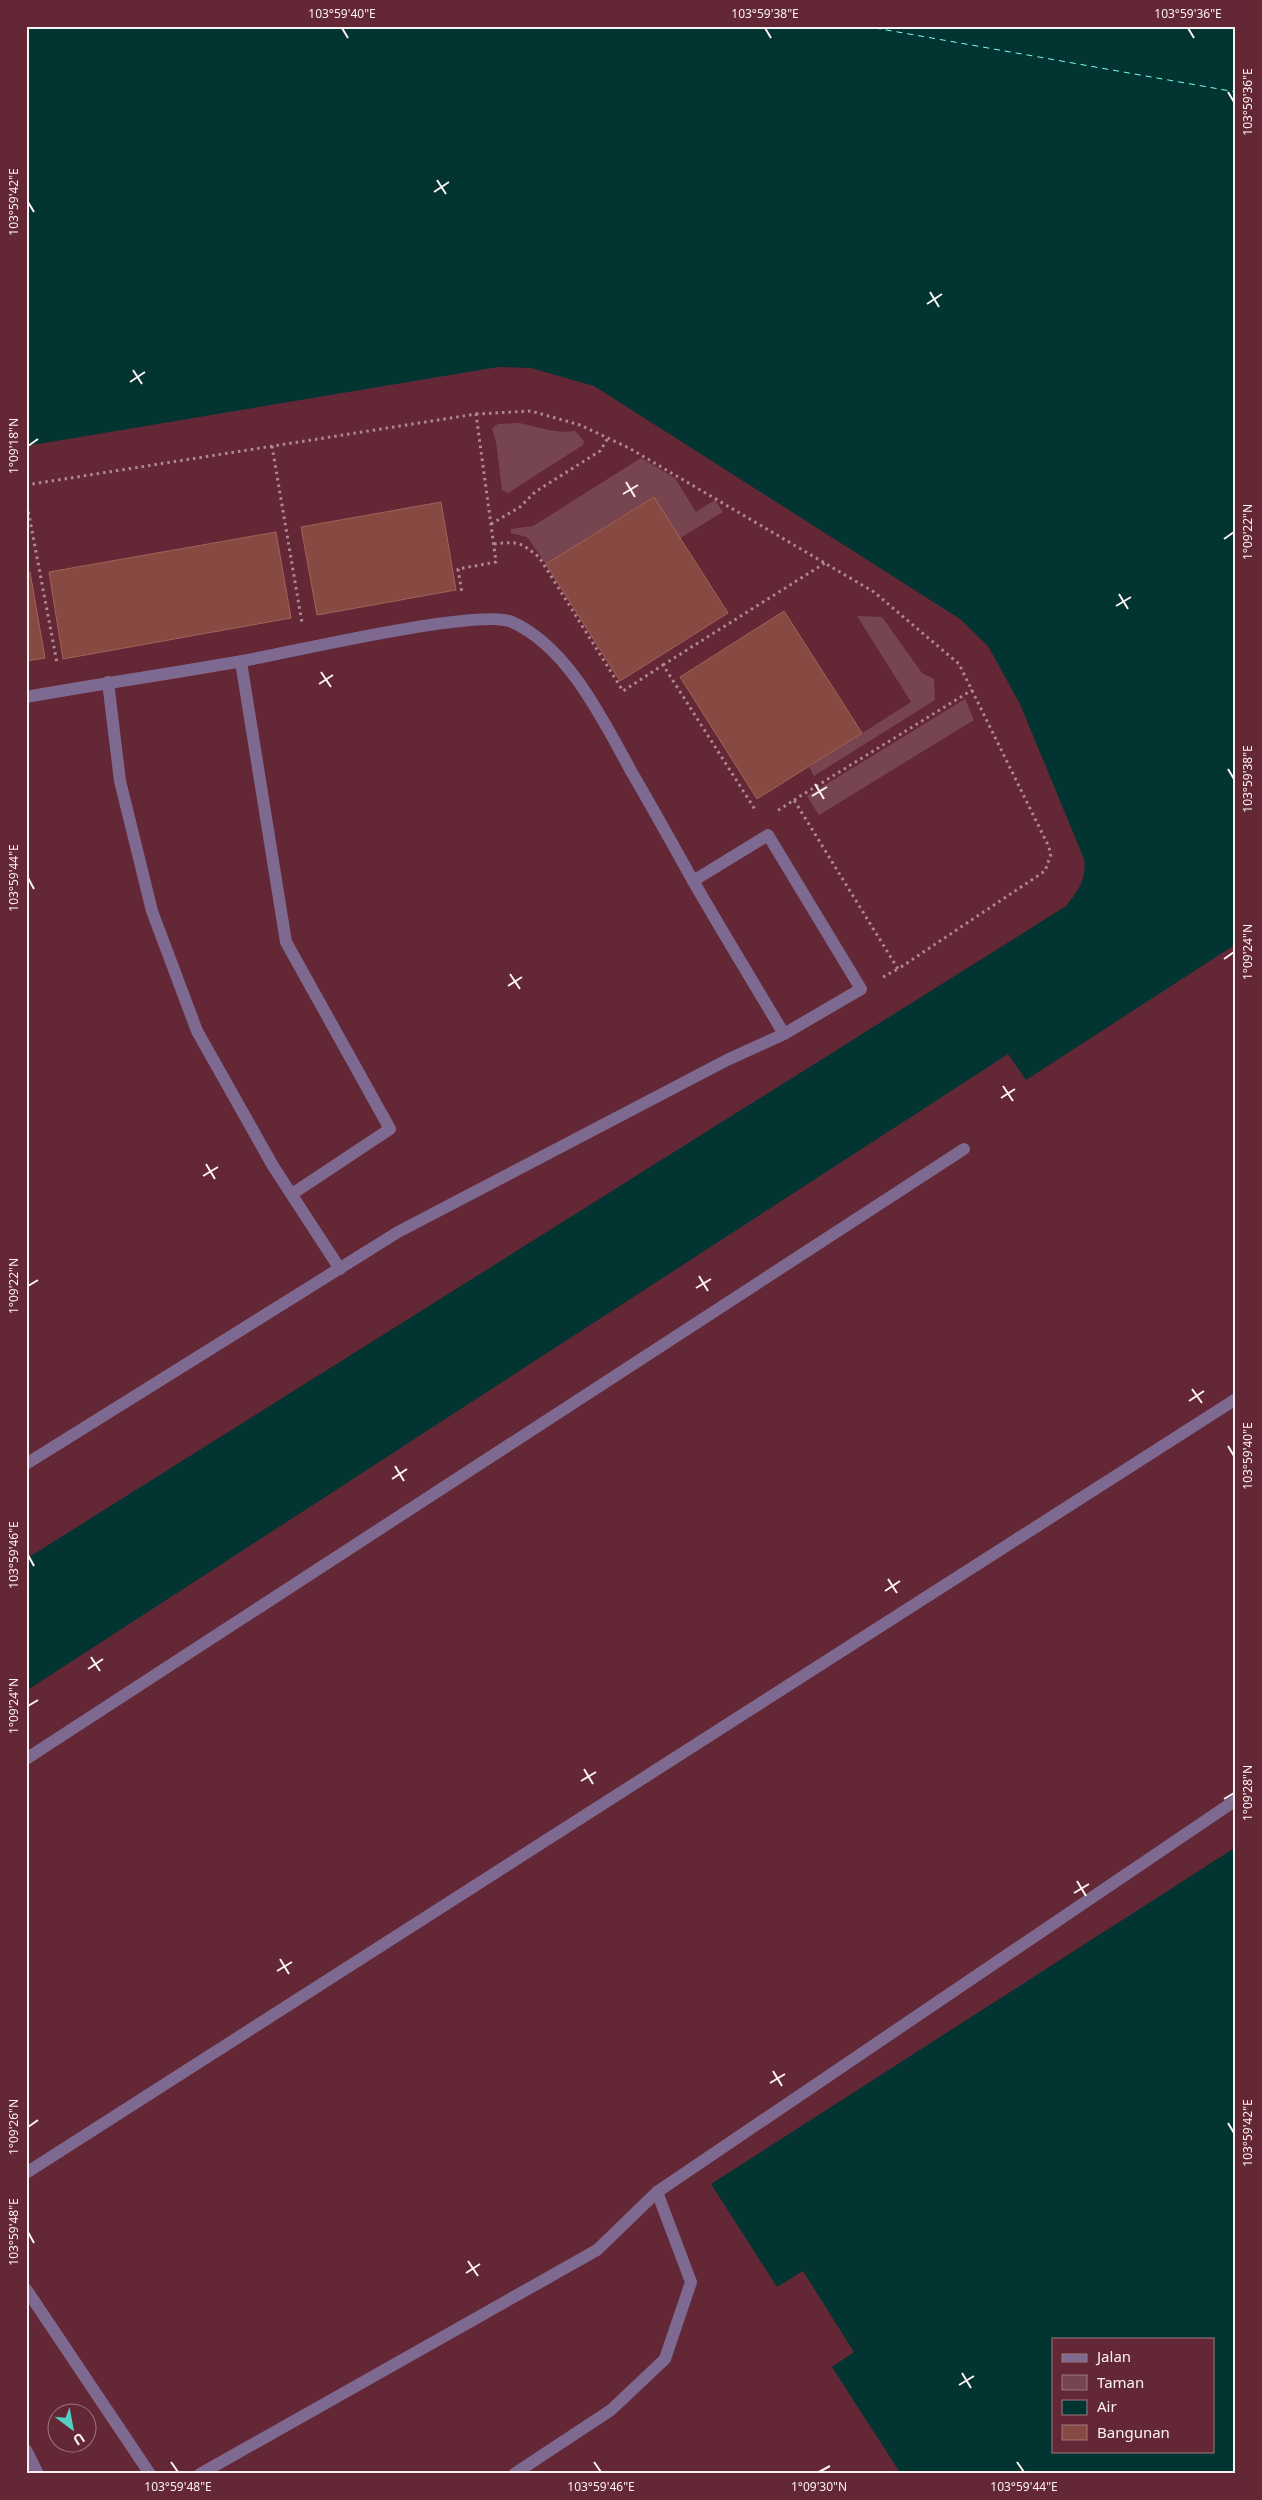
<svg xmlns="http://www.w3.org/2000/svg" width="1262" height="2500" viewBox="0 0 1262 2500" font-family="'Noto Sans',sans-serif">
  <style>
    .green { fill: #77454f }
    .water { fill: #023532; fill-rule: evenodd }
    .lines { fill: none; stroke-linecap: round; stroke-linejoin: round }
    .ferry { stroke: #7efdf2; stroke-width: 1; stroke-dasharray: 6 5; stroke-linecap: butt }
    .building { fill: #874a42; stroke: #a46259 }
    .path { stroke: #ad8a92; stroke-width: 3; stroke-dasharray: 2.5 4; stroke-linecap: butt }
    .minor { stroke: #7e6a91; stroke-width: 12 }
    .ticks { fill: none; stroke: #faf2f3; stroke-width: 2 }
    .neatline { fill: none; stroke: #faf2f3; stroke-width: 2 }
    .ticks-label { font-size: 12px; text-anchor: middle; fill: #faf2f3 }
  </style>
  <rect width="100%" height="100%" fill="#632735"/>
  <g class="green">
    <path d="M519,423c21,4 35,11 56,8l9,10 -1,4 -75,48 -6,-3 -6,-48 -4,-14 6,-4z"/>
    <polygon points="641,458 675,478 696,512 715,500 723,512 680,538 653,497 546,564 527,537 511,533 511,529 533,526"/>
    <polygon points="857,616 882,617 922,673 934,679 935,700 814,776 809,767 911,702"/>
    <polygon points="965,699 974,720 819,815 807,796"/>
  </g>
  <g class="water">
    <path d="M26,26h1210v918l-210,136 -18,-26 -982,637v-132l1040,-653c12,-15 21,-27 18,-47l-64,-155 -32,-58 -28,-27 -366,-233 -63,-18 -33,-1 -472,79z"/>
    <path d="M1236,1847v627h-335l-69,-107 22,-15 -51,-81 -26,16 -66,-103zM1053,2339h160v112h-160z"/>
  </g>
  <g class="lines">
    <polyline class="ferry" points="864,26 1236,92"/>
  </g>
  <g class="building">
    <polygon points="654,497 728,613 620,681 546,564"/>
    <polygon points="441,502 456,590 317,615 301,527"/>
    <polygon points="276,532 291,618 63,659 49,572"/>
    <polygon points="30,572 45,658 26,661 26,573"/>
    <polygon points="784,611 862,733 757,799 680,677"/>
  </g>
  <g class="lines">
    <g class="path">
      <polyline points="476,414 531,411 580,425 629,448 874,592 959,664 1048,845 1051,854 1045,871 898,969 794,800 777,811"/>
      <polyline points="272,446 302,623"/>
      <polyline points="26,485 476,414 496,562 458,569 462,593"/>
      <polyline points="26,499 57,663"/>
      <polyline points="491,524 520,507 535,492 600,451 608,438"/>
      <path d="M494,544c24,-3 26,-2 45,13l84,134 40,-26 93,146"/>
      <polyline points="663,665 825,563"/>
      <polyline points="794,800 972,690"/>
      <polyline points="883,977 898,969"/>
    </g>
    <g class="minor">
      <polyline points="241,662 286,942 390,1129 292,1194"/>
      <polyline points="108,682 120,781 152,911 197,1031 273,1166 340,1269"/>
      <path d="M26,697c72,-13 144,-23 216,-36 46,-8 239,-54 270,-39 56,25 91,98 119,149 21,36 41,72 61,108 30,52 61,103 92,155l-57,26 -329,172 -372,232"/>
      <polyline points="693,881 768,835 861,989 784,1034"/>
      <polyline points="26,1759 964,1149"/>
      <polyline points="26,2173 1236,1399"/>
      <polyline points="26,2289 150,2474"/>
      <polyline points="26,2450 38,2474"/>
      <polyline points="200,2474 597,2250 657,2192 1236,1800"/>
      <polyline points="514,2474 611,2410 665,2359 691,2282 657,2192"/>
    </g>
  </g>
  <path class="ticks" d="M342,28l6,10M765,28l6,10M1188,28l6,10M1228,92l6,10M437,180l9,14M434,192l15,-10M28,202l6,10M930,292l9,15M927,304l15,-10M133,370l9,14M130,382l15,-10M28,446l10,-7M626,482l9,15M623,494l15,-9M1224,539l10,-7M1119,594l9,15M1116,606l15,-9M321,672l10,15M319,684l14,-9M1228,769l6,10M815,784l9,15M812,796l15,-9M28,878l6,11M1224,959l10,-7M510,974l10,15M508,986l14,-9M1003,1086l10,15M1001,1098l14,-9M206,1164l9,15M203,1176l15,-9M699,1276l9,15M28,1286l10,-6M696,1288l15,-9M1192,1389l10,14M1189,1401l15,-10M1228,1446l6,10M395,1466l9,15M392,1479l15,-10M28,1555l6,11M888,1579l9,14M885,1591l15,-10M91,1657l9,14M88,1669l15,-10M28,1706l10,-6M584,1769l9,15M581,1781l15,-9M1224,1799l10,-6M1077,1881l9,15M1074,1893l15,-9M280,1959l9,15M277,1971l15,-9M773,2071l9,15M770,2083l15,-9M1228,2123l6,10M28,2127l10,-7M28,2232l6,11M468,2261l10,15M466,2273l14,-9M962,2373l9,15M959,2385l15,-9M171,2462l7,10M594,2462l7,10M1017,2462l7,10M819,2472l11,-6"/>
  <rect width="1262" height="2500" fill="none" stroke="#632735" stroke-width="55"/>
  <rect x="1052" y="2338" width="162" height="115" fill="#632735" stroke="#9f7881"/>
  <rect x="1062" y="2354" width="25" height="8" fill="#7e6a91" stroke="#9f7881"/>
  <text x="1097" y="2362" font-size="15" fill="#faf2f3">Jalan</text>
  <rect x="1062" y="2375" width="25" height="15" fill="#77454f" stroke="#9f7881"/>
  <text x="1097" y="2388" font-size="15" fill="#faf2f3">Taman</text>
  <rect x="1062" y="2400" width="25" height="15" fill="#023532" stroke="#9f7881"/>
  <text x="1097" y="2412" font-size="15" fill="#faf2f3">Air</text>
  <rect x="1062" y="2425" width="25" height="15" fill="#874a42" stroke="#9f7881"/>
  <text x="1097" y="2438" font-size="15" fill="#faf2f3">Bangunan</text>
  <g transform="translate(72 2428) rotate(148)"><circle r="24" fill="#632735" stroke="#9f7881"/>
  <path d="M0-4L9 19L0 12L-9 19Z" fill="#55cec4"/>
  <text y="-8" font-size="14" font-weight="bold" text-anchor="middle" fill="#faf2f3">U</text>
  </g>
  <rect x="28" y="28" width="1206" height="2444" class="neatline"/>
  <g class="ticks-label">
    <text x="342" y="18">103°59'40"E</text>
    <text x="765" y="18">103°59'38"E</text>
    <text x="1188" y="18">103°59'36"E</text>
    <text transform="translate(1248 102) rotate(-90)" y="4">103°59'36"E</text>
    <text transform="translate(14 202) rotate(-90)" y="4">103°59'42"E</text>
    <text transform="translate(14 446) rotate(-90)" y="4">1°09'18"N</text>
    <text transform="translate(1248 532) rotate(-90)" y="4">1°09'22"N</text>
    <text transform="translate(1248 779) rotate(-90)" y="4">103°59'38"E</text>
    <text transform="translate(14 878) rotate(-90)" y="4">103°59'44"E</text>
    <text transform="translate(1248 952) rotate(-90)" y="4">1°09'24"N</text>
    <text transform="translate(14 1286) rotate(-90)" y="4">1°09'22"N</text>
    <text transform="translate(1248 1456) rotate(-90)" y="4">103°59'40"E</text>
    <text transform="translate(14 1555) rotate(-90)" y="4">103°59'46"E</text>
    <text transform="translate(14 1706) rotate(-90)" y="4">1°09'24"N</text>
    <text transform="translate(1248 1793) rotate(-90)" y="4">1°09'28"N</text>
    <text transform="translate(14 2127) rotate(-90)" y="4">1°09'26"N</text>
    <text transform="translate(1248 2133) rotate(-90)" y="4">103°59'42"E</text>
    <text transform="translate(14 2232) rotate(-90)" y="4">103°59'48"E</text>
    <text x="178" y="2491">103°59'48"E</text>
    <text x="601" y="2491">103°59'46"E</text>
    <text x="819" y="2491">1°09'30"N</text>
    <text x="1024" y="2491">103°59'44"E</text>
  </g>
</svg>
